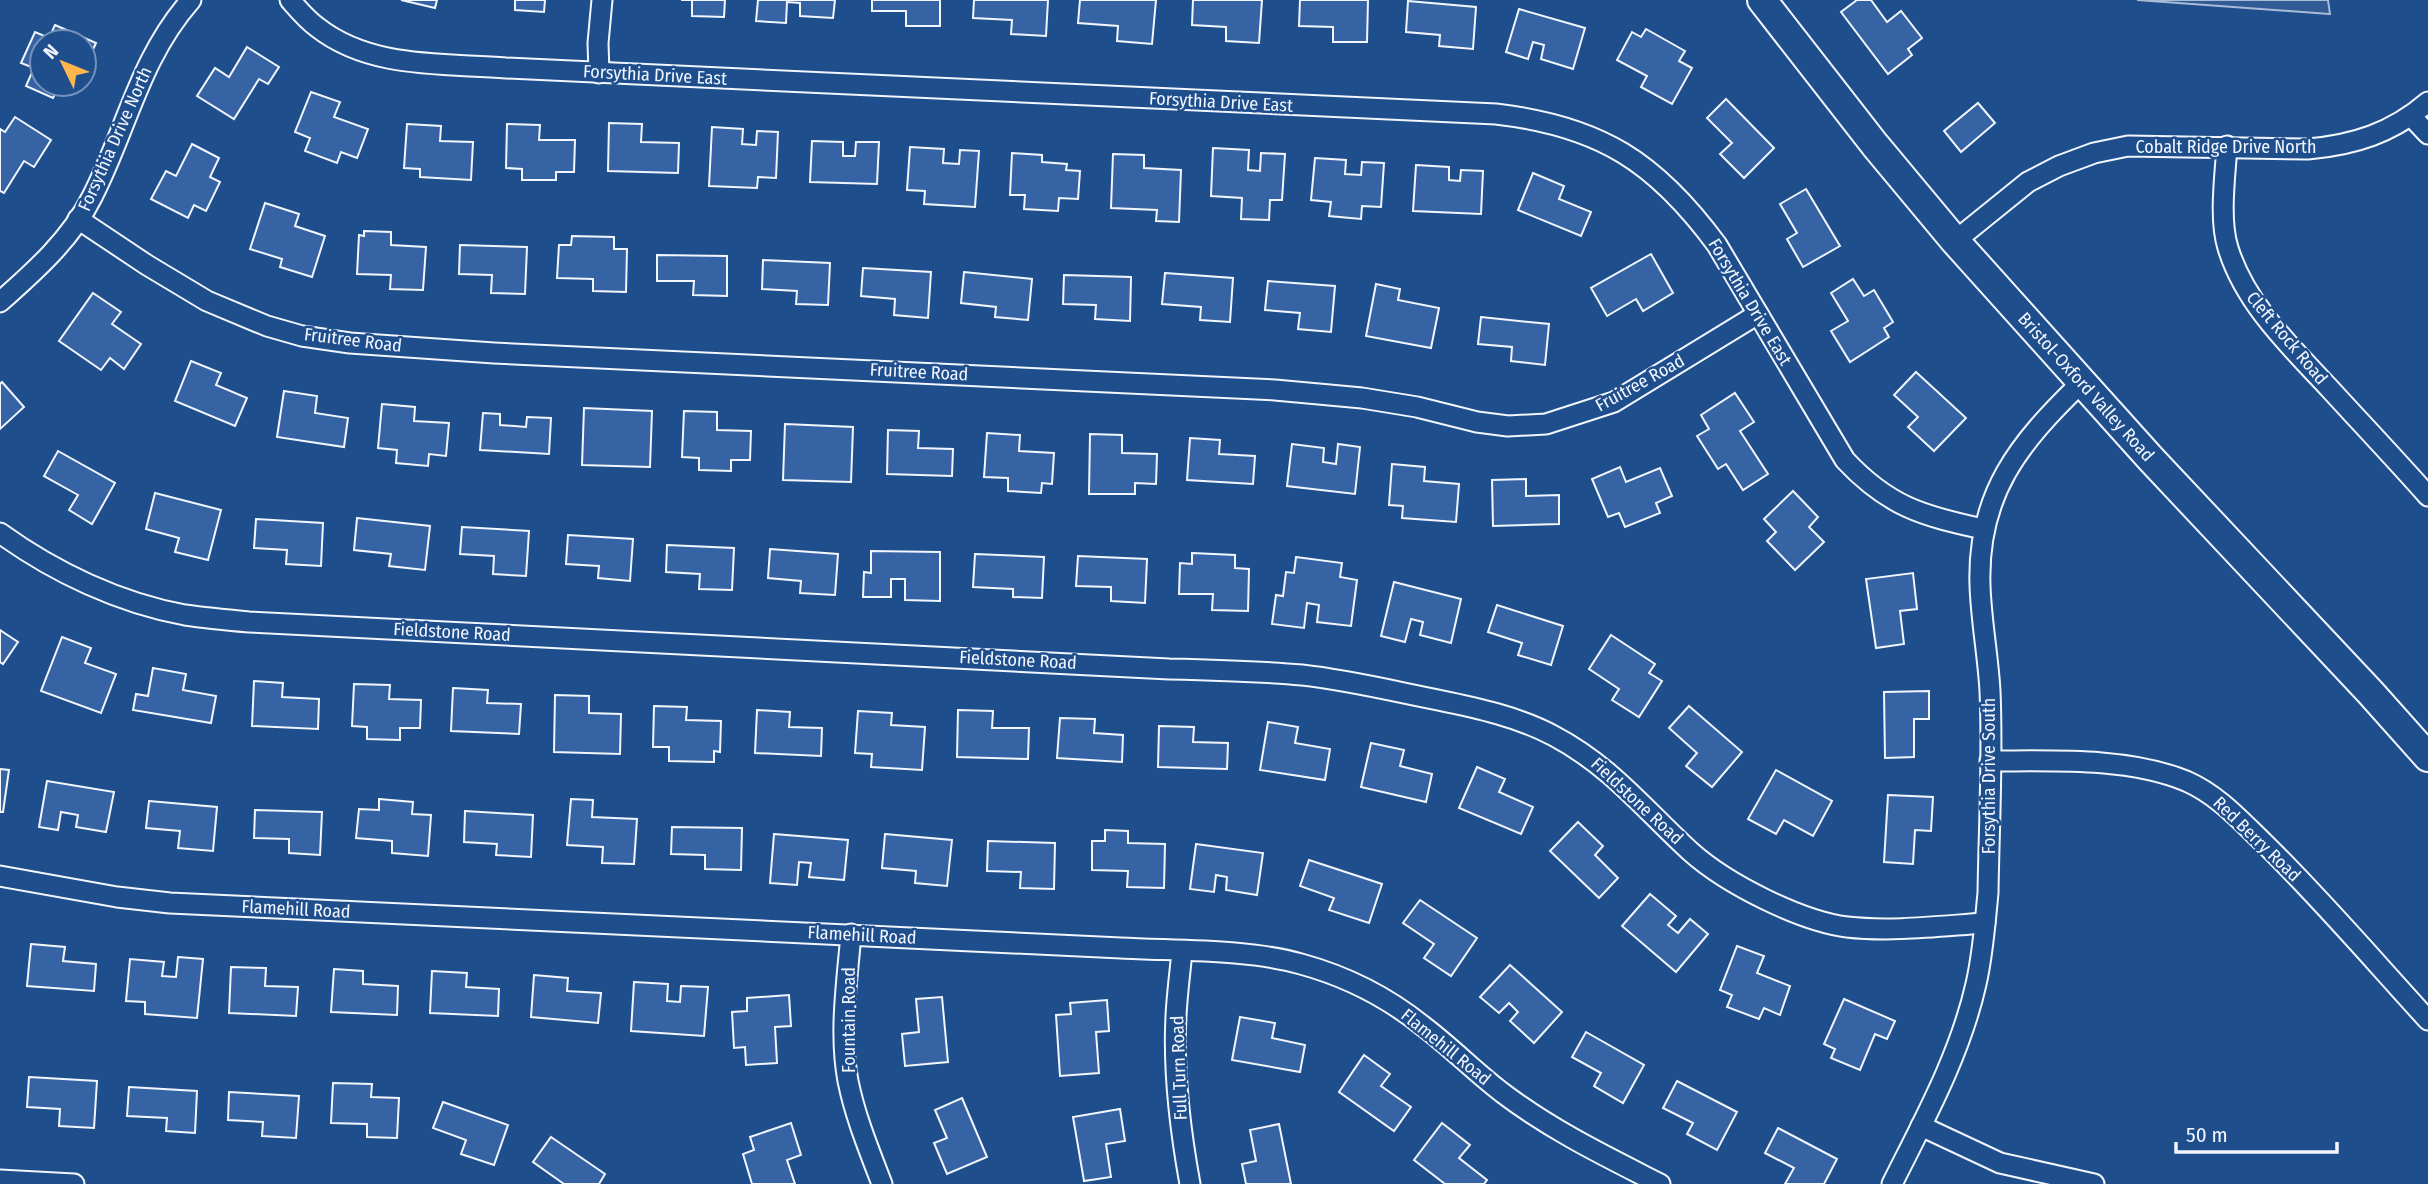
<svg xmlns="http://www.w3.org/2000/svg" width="2428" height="1184" viewBox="0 0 2428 1184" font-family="'Fira Sans Condensed',sans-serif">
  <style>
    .built { fill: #305b95; stroke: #a8bbd7; stroke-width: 2 }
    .building { fill: #3563a3; stroke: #f2f6ff; stroke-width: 2 }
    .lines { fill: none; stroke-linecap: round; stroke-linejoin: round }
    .street-casing { stroke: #f2f6ff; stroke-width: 23 }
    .secondary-casing { stroke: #f2f6ff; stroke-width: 32 }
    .street { stroke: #1f4e8c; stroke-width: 19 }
    .secondary { stroke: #1f4e8c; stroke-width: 28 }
    .labels { text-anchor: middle; stroke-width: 5; stroke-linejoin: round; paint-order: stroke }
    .street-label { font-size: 18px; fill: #f2f6ff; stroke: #1f4e8c }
  </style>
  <rect width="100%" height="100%" fill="#1f4e8c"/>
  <polygon class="built" points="2137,0 2328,0 2330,14 2329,14"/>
  <g class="building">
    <polygon points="401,0 437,0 435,8"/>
    <polygon points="515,0 545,0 544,12 515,10"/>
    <polygon points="681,0 725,0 724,17 692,16 692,0"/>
    <polygon points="758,0 835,0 833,18 800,16 800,3 787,2 786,23 756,21"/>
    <polygon points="872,0 940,0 940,26 906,26 906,11 872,11"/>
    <polygon points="974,0 1048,0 1046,36 1011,34 1012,20 973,18"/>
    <polygon points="1080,0 1156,0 1152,44 1117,41 1118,26 1078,23"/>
    <polygon points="1193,0 1262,0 1259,43 1226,41 1226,27 1192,25"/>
    <polygon points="1300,0 1368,0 1367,42 1333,42 1333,27 1299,26"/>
    <polygon points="1857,0 1871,0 1887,22 1901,11 1922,38 1908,49 1912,55 1888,74 1841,12"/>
    <polygon points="1408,1 1476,7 1473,49 1439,46 1440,35 1406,32"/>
    <polygon points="1519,9 1585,28 1573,69 1541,59 1544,45 1533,42 1528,59 1506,52"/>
    <polygon points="55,25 96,43 84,69 84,42 42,42 42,84 60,84 53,98 26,86 34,68 21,63 35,32 49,38"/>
    <polygon points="1646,29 1685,51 1679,61 1692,68 1672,104 1641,87 1647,76 1617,60 1632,32 1641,37"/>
    <polygon points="247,47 279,67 268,84 259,79 234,119 197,96 215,68 229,77"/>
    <polygon points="311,92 340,102 334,117 368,129 357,158 341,152 337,163 305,151 310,138 295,132"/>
    <polygon points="1726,99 1774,148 1744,178 1720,154 1732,143 1707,118"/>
    <polygon points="1978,103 1995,123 1961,152 1944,131"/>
    <polygon points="15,117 51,140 34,167 24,161 4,193 0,191 0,129 5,132"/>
    <polygon points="609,123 642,124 641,142 679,143 678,173 608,171"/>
    <polygon points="407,124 441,126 440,141 473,142 471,180 420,177 420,169 404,168"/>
    <polygon points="507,124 540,125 539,140 575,140 574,172 556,172 556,180 522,180 522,169 506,168"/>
    <polygon points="712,127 743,129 742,144 756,145 757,131 778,132 776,178 758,177 757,188 709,186"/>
    <polygon points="812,141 843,142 843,156 855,156 856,142 879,142 877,184 810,182"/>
    <polygon points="192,144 219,158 210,177 220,182 206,211 194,205 188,218 151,199 166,171 176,176"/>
    <polygon points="910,147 944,149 943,163 959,164 960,150 979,151 975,207 924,204 925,191 907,190"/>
    <polygon points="1213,148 1249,150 1248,170 1260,171 1261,153 1285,154 1282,200 1270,200 1269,220 1241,219 1242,198 1211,196"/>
    <polygon points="1012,153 1042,155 1042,162 1067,164 1066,170 1080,171 1078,199 1059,198 1058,211 1024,209 1025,195 1010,195"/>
    <polygon points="1113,154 1144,155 1144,168 1181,170 1179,222 1156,221 1157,210 1111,208"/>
    <polygon points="1315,158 1346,160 1345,174 1361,175 1362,162 1384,163 1381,207 1362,206 1361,219 1329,216 1331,202 1311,200"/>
    <polygon points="1416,165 1449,167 1449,180 1460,181 1461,170 1483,171 1481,214 1413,211"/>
    <polygon points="1533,173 1564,186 1559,199 1591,212 1581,236 1518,210"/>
    <polygon points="1806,189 1840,246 1803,267 1787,239 1797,233 1780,204"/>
    <polygon points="265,203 299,214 295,226 325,236 312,277 280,267 282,259 250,249"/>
    <polygon points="364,231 391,232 391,245 426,247 423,290 390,289 391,275 357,274 359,235 364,236"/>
    <polygon points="572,236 614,237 614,249 627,249 626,292 593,291 593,279 557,278 559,245 571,245"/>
    <polygon points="460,245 527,247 525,294 491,293 492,275 459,274"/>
    <polygon points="1651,254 1673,293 1643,311 1636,299 1607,316 1591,288"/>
    <polygon points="657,255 727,256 727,296 693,295 694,281 657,281"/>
    <polygon points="763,260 830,263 828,305 796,304 797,291 762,289"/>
    <polygon points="863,268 931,272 928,318 894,315 895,299 861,296"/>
    <polygon points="964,272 1032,279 1028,320 995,317 996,307 961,303"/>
    <polygon points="1165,273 1233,278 1230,322 1200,320 1201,307 1162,304"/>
    <polygon points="1064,275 1131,277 1130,321 1095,319 1096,305 1063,304"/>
    <polygon points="1853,279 1864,296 1874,290 1893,322 1884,328 1889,337 1850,362 1831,331 1848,321 1831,293"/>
    <polygon points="1268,281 1335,286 1331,332 1298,329 1300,313 1265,310"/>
    <polygon points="1376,284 1400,289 1398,300 1439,308 1431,348 1366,336"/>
    <polygon points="93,293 121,312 112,324 141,344 124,369 110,358 101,370 59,341"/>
    <polygon points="1481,317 1549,324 1545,365 1511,361 1512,347 1478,344"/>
    <polygon points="191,361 221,373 216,385 247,398 235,426 175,401"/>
    <polygon points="1916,372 1966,418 1934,451 1908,427 1918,417 1894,395"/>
    <polygon points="2,382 24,407 0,429 0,384"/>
    <polygon points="284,391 317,396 315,413 348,418 344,447 277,437"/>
    <polygon points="1735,393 1754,422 1740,431 1768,474 1743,490 1726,464 1718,469 1697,436 1709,429 1701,415"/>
    <polygon points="382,404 415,407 414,421 449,423 446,456 429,454 428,466 396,463 397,450 378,448"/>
    <polygon points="584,408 652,411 650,467 582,465"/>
    <polygon points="684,411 717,412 717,430 751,431 750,460 731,460 731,471 699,470 699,458 682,457"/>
    <polygon points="483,413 500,414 500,425 526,427 527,417 551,418 549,454 480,450"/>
    <polygon points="785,424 853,427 851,482 783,480"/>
    <polygon points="888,430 919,431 918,448 953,449 952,476 887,474"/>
    <polygon points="987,433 1020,435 1019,451 1054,453 1052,484 1042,483 1041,493 1008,491 1008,478 984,477"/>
    <polygon points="1090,434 1122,435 1122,453 1157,454 1156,484 1135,483 1135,494 1089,494"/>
    <polygon points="1190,438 1220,440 1219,454 1255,456 1253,484 1187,480"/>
    <polygon points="1292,444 1324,448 1323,462 1336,464 1338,444 1360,447 1355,494 1287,486"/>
    <polygon points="58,451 115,483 92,524 69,510 78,495 44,476"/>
    <polygon points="1392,464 1425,467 1424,481 1459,484 1456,522 1402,518 1403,506 1389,505"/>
    <polygon points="1620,467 1626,482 1660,468 1672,496 1656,503 1660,513 1625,527 1619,513 1608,517 1592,479"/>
    <polygon points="1526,479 1526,496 1559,495 1559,524 1493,526 1492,480"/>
    <polygon points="1793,491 1818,517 1809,527 1824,542 1795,570 1767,541 1776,532 1764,519"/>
    <polygon points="155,493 221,510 208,560 175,552 179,538 146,529"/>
    <polygon points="357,518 430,526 425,570 389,566 391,554 354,550"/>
    <polygon points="256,519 323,523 321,566 286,564 287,550 254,548"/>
    <polygon points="462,527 529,531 526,576 493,574 494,556 460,554"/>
    <polygon points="568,535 633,539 630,581 598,578 599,566 566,564"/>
    <polygon points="667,545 734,548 732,590 699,589 700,574 666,572"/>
    <polygon points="770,549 838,554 835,595 800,593 801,581 768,578"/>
    <polygon points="871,551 940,552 940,601 905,600 905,579 891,579 891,597 863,597 864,572 871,573"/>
    <polygon points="1192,553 1235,555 1235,568 1249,569 1248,611 1212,610 1213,594 1179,594 1180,563 1192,564"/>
    <polygon points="975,554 1044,557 1042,598 1013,597 1013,589 973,587"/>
    <polygon points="1078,556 1147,559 1145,603 1111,601 1111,587 1076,586"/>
    <polygon points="1296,557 1342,563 1340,577 1357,580 1351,626 1317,622 1319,605 1307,603 1304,628 1272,624 1276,595 1283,596 1286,572 1294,573"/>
    <polygon points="1913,573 1917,609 1900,611 1904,644 1876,648 1866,579"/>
    <polygon points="1394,582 1461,599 1451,643 1420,635 1423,622 1411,619 1405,642 1381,636"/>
    <polygon points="1497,605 1563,626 1551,665 1518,655 1522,643 1488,632"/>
    <polygon points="0,630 18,642 3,664 0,662"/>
    <polygon points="1611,635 1655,664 1649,673 1662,681 1639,717 1612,700 1619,689 1589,669"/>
    <polygon points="62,637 91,648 85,663 116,674 101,713 41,691"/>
    <polygon points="153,668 186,674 183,690 216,696 211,723 133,710 136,694 148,696"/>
    <polygon points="254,681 283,683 282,697 319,699 318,729 252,726"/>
    <polygon points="354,684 390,685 389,699 421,700 420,728 400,728 400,740 367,739 367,727 352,726"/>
    <polygon points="453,688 488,690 487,703 521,704 519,734 451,731"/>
    <polygon points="1929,691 1929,719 1914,719 1914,757 1885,758 1884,692"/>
    <polygon points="555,695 589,696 589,713 621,714 620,754 554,752"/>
    <polygon points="654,706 687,707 686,720 721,721 720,752 714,751 714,762 669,761 669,747 653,747"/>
    <polygon points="1689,706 1742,752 1712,787 1686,766 1697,753 1669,728"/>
    <polygon points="757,710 790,712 789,727 822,728 821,756 755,753"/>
    <polygon points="958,710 993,711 992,728 1029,728 1028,759 957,757"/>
    <polygon points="858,711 892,713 891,725 925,727 922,770 871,767 872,754 855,753"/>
    <polygon points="1060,718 1095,719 1094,733 1123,735 1122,762 1057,758"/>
    <polygon points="1268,722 1298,727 1295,743 1330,749 1325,780 1260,770"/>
    <polygon points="1159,726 1194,727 1193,742 1228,743 1227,769 1158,767"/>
    <polygon points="1371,743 1404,750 1400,766 1432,774 1426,802 1361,787"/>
    <polygon points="1477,767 1505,779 1499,792 1533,807 1521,834 1459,808"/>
    <polygon points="0,769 9,770 3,812 0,812"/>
    <polygon points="1776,770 1832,801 1813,836 1784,820 1776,834 1748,819"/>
    <polygon points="47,781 114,792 106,832 76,827 78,815 61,812 58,830 39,827"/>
    <polygon points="1888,795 1933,797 1931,831 1915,830 1913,864 1884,862"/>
    <polygon points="379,799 413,802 412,814 431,815 428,856 392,853 392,841 356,838 359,809 379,810"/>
    <polygon points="571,799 593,800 592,817 637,819 634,864 602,863 603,847 567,845"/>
    <polygon points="149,801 217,807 213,851 178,848 180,831 146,828"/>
    <polygon points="255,810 322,812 320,855 289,853 289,839 254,838"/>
    <polygon points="465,811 533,815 531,857 496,855 497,844 464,842"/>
    <polygon points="1578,822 1603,846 1595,855 1618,878 1599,898 1550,851"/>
    <polygon points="672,827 742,828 741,870 705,869 705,855 671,854"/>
    <polygon points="1105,830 1128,831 1128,843 1165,844 1164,888 1127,887 1128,871 1092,870 1092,841 1105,841"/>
    <polygon points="774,834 848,840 844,880 809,877 811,863 799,862 797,885 770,883"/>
    <polygon points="885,834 952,840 947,886 915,883 916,871 882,868"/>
    <polygon points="988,841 1055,843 1054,889 1020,888 1021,872 987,871"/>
    <polygon points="1196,844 1263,853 1257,895 1226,890 1227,877 1216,875 1214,892 1190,889"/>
    <polygon points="1309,860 1382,884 1369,923 1329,910 1334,898 1300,886"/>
    <polygon points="1650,894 1676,916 1668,925 1678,933 1690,919 1708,934 1676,972 1622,926"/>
    <polygon points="1420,900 1477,938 1451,976 1424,958 1434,944 1403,923"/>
    <polygon points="31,944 65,947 63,961 96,964 94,991 27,986"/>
    <polygon points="1737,946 1764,956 1757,973 1790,986 1780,1015 1764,1008 1759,1019 1727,1007 1732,995 1720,990"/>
    <polygon points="178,957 203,959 197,1018 145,1014 145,1002 126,1001 130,959 164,962 162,976 176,977"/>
    <polygon points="1510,965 1562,1012 1534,1043 1510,1021 1518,1012 1509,1003 1499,1013 1480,997"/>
    <polygon points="231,967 266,968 265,986 298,987 296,1016 229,1013"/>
    <polygon points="334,969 363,971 363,984 398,986 397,1015 331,1012"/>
    <polygon points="432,971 467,973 466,987 499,989 498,1016 430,1013"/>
    <polygon points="534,975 568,978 567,991 601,993 598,1023 531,1017"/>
    <polygon points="634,982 668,984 667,1001 680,1002 681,986 708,987 704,1036 631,1031"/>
    <polygon points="789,995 791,1026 775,1027 777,1063 746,1065 745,1047 734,1048 732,1012 747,1011 747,998"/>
    <polygon points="942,997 948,1062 905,1066 902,1034 919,1032 916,999"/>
    <polygon points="1844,999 1895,1021 1887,1039 1875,1034 1860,1070 1831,1058 1835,1049 1824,1044"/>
    <polygon points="1107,1000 1109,1031 1096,1032 1099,1073 1060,1076 1056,1015 1071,1014 1070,1003"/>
    <polygon points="1240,1017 1275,1023 1272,1038 1305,1045 1300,1072 1232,1060"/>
    <polygon points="1586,1032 1644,1065 1623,1103 1594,1086 1601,1073 1572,1057"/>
    <polygon points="1364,1055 1390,1074 1381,1086 1411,1107 1394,1131 1339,1092"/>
    <polygon points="29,1077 97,1081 94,1128 59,1126 60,1109 27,1107"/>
    <polygon points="1677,1081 1737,1112 1717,1150 1687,1134 1693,1123 1663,1108"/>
    <polygon points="333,1083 372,1084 371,1097 399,1098 397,1138 367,1137 367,1124 331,1123"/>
    <polygon points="129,1087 197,1091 195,1133 166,1131 167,1118 127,1116"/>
    <polygon points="229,1092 299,1096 296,1138 262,1136 263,1122 228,1120"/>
    <polygon points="962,1098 987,1157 947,1174 934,1143 947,1138 935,1110"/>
    <polygon points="443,1102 508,1125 494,1165 461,1154 466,1140 433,1128"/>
    <polygon points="1120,1109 1125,1141 1106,1144 1111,1177 1084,1181 1073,1117"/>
    <polygon points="791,1123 801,1155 787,1160 795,1184 752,1184 743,1154 754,1150 750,1137"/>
    <polygon points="1442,1123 1470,1145 1459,1158 1487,1180 1484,1184 1445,1184 1414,1160"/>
    <polygon points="1279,1124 1291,1184 1246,1184 1242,1164 1256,1161 1250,1130"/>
    <polygon points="1778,1128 1837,1159 1824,1184 1785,1184 1794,1168 1765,1153"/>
    <polygon points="551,1137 605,1174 599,1184 564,1184 533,1162"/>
  </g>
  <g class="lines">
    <defs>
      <g id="street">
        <path d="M290,0c8,9 17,20 27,27 53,42 126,36 189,41l990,46c104,12 160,48 221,131l128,215c43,46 77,56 138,69"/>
        <polyline points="599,73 598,43 602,0"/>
        <polyline points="2411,116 2428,134"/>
        <path d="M2227,146c-2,31 -8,73 1,102 17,56 63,99 102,141 33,36 66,71 98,107"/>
        <polyline points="78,219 147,265 207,301 267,326 302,336 350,343 494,353 1275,390 1362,398 1417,407 1477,422 1508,426 1546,424 1614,402 1758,314"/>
        <path d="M1955,241l73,-59 31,-16 35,-13 34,-7 180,3c46,-4 84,-16 120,-47"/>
        <path d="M0,302c35,-31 71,-63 92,-105 35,-68 47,-138 99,-197"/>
        <path d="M0,533c54,39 119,70 185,82 21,3 42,5 64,7l920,47c45,1 89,2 133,6 46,5 91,16 136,25 39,8 81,17 116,36 57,30 91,74 137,116 36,32 109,69 156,75 45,5 93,-1 138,-4"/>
        <path d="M1990,761c62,0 137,-4 196,20 32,14 54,39 79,63 57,56 109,117 163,176"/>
        <path d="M0,876l117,21 53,6 951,45c55,3 128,1 180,16 44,12 86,33 122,62 28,21 53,47 81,68 49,37 103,63 156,90"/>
        <path d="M851,934c-4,48 -12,99 -3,147 7,35 21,69 34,103"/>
        <path d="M1182,951c-2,22 -5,44 -6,65 -3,56 4,113 14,168"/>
        <polyline points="1921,1126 2000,1163 2094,1184"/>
        <polyline points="0,1180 74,1184"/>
        <path d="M1892,1184c32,-64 68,-129 84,-200 7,-30 9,-61 12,-91 1,-67 5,-135 2,-202 -2,-36 -9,-71 -10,-106 -3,-91 39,-142 101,-202"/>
      </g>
      <polyline id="secondary" points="1762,0 1875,145 1955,241 2151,459 2370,692 2428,757"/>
    </defs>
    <use href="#street" class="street-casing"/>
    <use href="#secondary" class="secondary-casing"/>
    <use href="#street" class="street"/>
    <use href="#secondary" class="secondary"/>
  </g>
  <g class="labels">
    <g class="street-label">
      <text transform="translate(655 75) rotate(3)" y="6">Forsythia Drive East</text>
      <text transform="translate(1221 102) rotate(3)" y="6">Forsythia Drive East</text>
      <text transform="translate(115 139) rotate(-66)" y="6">Forsythia Drive North</text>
      <text x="2226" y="153">Cobalt Ridge Drive North</text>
      <text transform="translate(1750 302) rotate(59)" y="6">Forsythia Drive East</text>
      <text transform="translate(2287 338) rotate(50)" y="6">Cleft Rock Road</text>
      <text transform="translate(353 340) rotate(7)" y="6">Fruitree Road</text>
      <text transform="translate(919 372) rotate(3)" y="6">Fruitree Road</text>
      <text transform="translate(1640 383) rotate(-29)" y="6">Fruitree Road</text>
      <text transform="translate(2086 387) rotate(48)" y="6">Bristol-Oxford Valley Road</text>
      <text transform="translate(452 632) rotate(3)" y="6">Fieldstone Road</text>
      <text transform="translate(1018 660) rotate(3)" y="6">Fieldstone Road</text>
      <text transform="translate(1989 776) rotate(-90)" y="6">Forsythia Drive South</text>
      <text transform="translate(1637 801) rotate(43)" y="6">Fieldstone Road</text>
      <text transform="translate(2257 839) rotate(44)" y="6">Red Berry Road</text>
      <text transform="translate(296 909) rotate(3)" y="6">Flamehill Road</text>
      <text transform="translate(862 935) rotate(3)" y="6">Flamehill Road</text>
      <text transform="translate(849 1020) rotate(-90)" y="6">Fountain Road</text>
      <text transform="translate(1446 1047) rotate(39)" y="6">Flamehill Road</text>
      <text transform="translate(1179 1068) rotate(-92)" y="6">Full Turn Road</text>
    </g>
  </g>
  <g transform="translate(63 63) rotate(313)"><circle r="33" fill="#1f4e8c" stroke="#7391ba" stroke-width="2"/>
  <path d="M0-5L12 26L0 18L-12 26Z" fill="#ffb74d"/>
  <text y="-10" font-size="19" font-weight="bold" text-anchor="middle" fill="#f2f6ff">N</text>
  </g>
  <path d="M2176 1142v10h161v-10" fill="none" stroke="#f2f6ff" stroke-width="3.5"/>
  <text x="2186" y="1142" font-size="21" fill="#f2f6ff" stroke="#1f4e8c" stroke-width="5" paint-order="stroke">50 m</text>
</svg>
